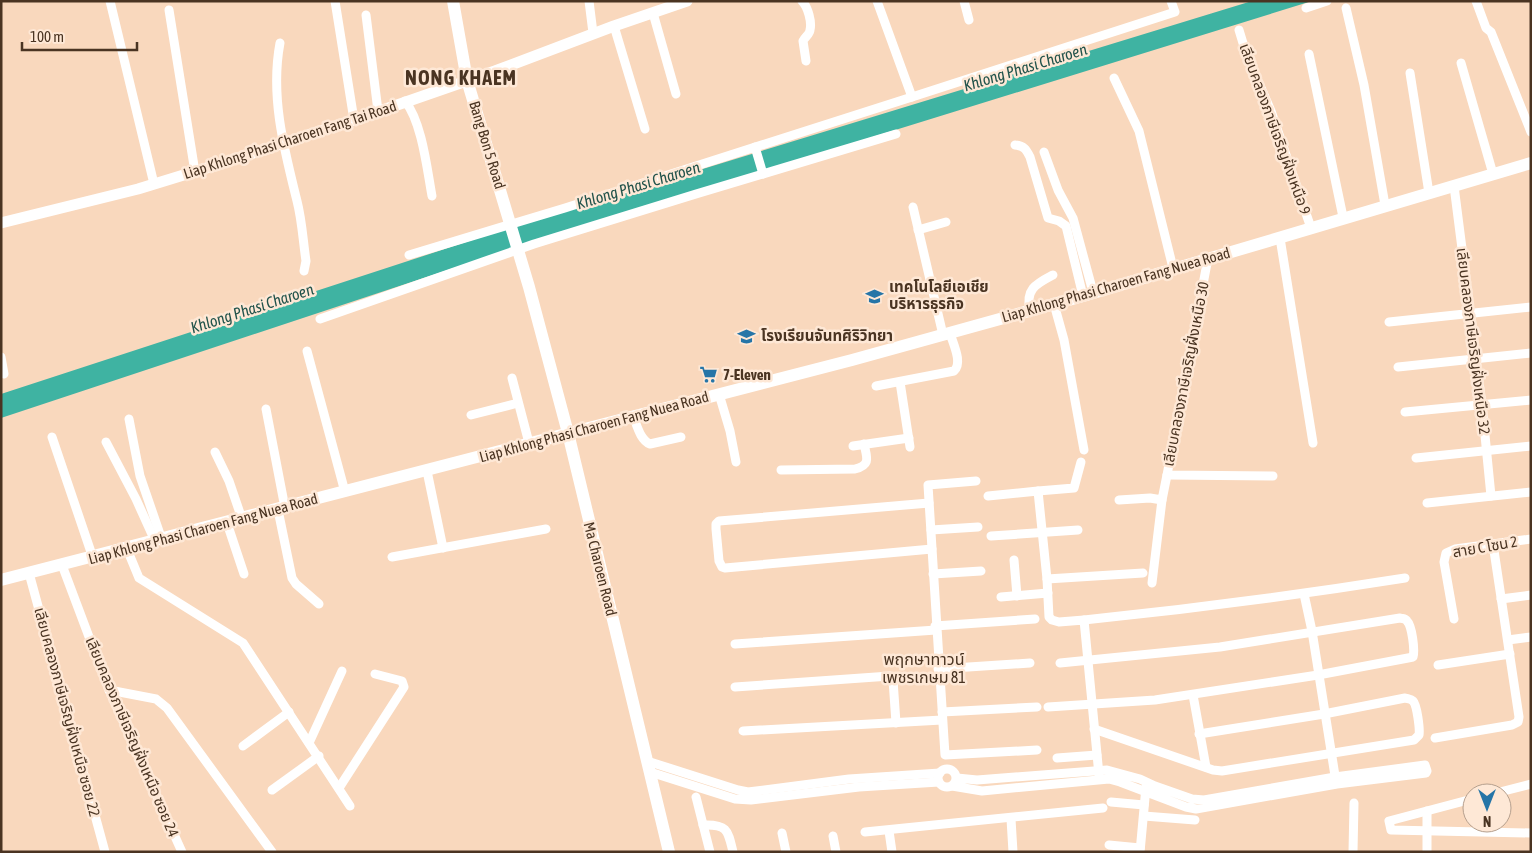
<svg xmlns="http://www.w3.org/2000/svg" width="1532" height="853" viewBox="0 0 1532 853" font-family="'Asap Condensed','Noto Sans Thai',sans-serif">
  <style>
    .water { fill: #3fb3a2 }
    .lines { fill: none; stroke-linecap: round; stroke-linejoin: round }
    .minor { stroke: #fff; stroke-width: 9 }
    .tertiary { stroke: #fff; stroke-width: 11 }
    .secondary { stroke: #fff; stroke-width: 12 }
    .labels { text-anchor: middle; stroke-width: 5; stroke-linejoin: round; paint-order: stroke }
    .street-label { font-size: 15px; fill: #4a3422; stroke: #fee8d6 }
    .poi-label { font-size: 15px; font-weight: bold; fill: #4a3422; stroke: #fee8d6; text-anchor: start }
    .water-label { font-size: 16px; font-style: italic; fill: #22534b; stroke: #fee8d6 }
    .neighbourhood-label { font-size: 16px; fill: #4a3422; stroke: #fee8d6 }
    .district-label { font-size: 20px; font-weight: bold; letter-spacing: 1px; fill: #4a3422; stroke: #fee8d6 }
  </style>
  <rect width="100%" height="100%" fill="#f9d8bd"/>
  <polygon class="water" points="1252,1 1312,1 511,249 1,418 1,394 506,229"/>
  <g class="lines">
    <g class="minor">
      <polyline points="110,1 154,184"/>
      <polyline points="335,1 354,120"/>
      <polyline points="589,1 593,33"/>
      <path d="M802,1c6,6 10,21 8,29 0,4 -5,7 -7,11l3,20"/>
      <polyline points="877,1 912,97 1175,12 1171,1"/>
      <polyline points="964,1 969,20"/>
      <polyline points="1476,1 1486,28 1491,32 1531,132"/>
      <polyline points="1306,8 1327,1"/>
      <polyline points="1346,8 1364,85 1385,205"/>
      <polyline points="169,10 195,172"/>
      <polyline points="653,13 676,94"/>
      <polyline points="366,15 378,111"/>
      <polyline points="614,26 645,129"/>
      <polyline points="1239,30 1246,53 1271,111 1311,228"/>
      <path d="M280,43c-10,53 4,106 17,158 5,19 6,40 9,60l-2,10"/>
      <polyline points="1309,54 1343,217"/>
      <polyline points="1461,63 1493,174"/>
      <polyline points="1410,73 1429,193"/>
      <polyline points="1114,78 1139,131 1173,268"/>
      <path d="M405,101c17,21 22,68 27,95"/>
      <path d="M1015,145c9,1 11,4 15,12l18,61 11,3 7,5 17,70"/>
      <polyline points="755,147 763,174"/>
      <polyline points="1044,152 1058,190 1073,218 1093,292"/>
      <polyline points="1454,186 1482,405 1491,496"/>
      <polyline points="913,207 943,335"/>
      <polyline points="918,230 946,222"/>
      <polyline points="1280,238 1313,443"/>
      <polyline points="409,255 565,208 912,97"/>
      <polyline points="1208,258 1167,475 1273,476"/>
      <polyline points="1054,304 1064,340 1084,450"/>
      <path d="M1030,311c-5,-22 6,-27 23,-36"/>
      <polyline points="320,319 534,244 696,194 896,134"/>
      <polyline points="1389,322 1531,307"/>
      <polyline points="307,351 345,492"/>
      <polyline points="1,357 4,374"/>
      <polyline points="1398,367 1531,353"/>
      <polyline points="512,378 529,443"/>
      <polyline points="900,382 910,447"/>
      <path d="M876,386l78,-15c9,-8 -1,-27 -4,-38"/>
      <polyline points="719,394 730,431 736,462"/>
      <polyline points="266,409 285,508"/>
      <polyline points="1405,412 1531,400"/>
      <polyline points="471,415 518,403"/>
      <path d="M633,416c4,9 7,24 17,28l31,-7"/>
      <polyline points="129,419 140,476 162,540"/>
      <polyline points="52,437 93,558"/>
      <polyline points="106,442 136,499 155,541"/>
      <polyline points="853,446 909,438"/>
      <polyline points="215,452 229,481 242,519"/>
      <polyline points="1416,458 1531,446"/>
      <path d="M781,470l74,-1c16,-4 12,-11 9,-25"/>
      <polyline points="427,471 443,548"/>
      <polyline points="976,481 928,485 945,755 1037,750"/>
      <polyline points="1038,491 1074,488 1081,462"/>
      <polyline points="988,496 1038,491 1047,579 1049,617 1052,620 1059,622 1084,620 1099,775"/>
      <polyline points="1119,500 1150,498 1162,500 1167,475"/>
      <polyline points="929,503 719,521 716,524 716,529 719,561 722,567 725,568 932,549"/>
      <polyline points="1427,503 1531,492"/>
      <polyline points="278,510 292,578 296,584 319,604"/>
      <polyline points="227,523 244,574"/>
      <polyline points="931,530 978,527"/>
      <polyline points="991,536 1078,530"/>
      <polyline points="127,549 139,578 243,643 350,806"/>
      <polyline points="392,557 546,529"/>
      <polyline points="1014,560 1017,596"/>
      <polyline points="62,565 109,690 182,852"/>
      <polyline points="29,573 105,852"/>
      <polyline points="933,574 981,571"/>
      <polyline points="1047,579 1143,573"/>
      <polyline points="1152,583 1162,500"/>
      <polyline points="1304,594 1312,631 1336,782"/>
      <polyline points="1001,597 1048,593"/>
      <polyline points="1501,599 1531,595"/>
      <polyline points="1454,619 1444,562 1446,553 1455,549 1531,539"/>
      <path d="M1084,620c107,-11 214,-25 321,-42"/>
      <polyline points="935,626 1035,619"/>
      <polyline points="1508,640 1531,637"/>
      <polyline points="735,644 936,630"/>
      <polyline points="1438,665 1510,654"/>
      <polyline points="938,669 1030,663"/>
      <polyline points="735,687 890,676 893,680 896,723"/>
      <polyline points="109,690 156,699 167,708 272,852"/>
      <polyline points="1193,695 1206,767"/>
      <path d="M1048,707l107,-7 163,-25 90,-17 5,-1c2,-7 -1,-31 -6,-36 -2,-3 -4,-2 -7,-3l-180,29 -160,16"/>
      <polyline points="942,712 1037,707"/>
      <path d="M1094,729l119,41 9,1 192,-31 5,-5c1,-6 -2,-30 -6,-34 -2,-2 -5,-2 -8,-3l-81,16 -125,20"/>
      <polyline points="743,731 942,720"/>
      <polyline points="1435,738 1512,725 1518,722 1519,717 1493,544"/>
      <polyline points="309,743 342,671"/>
      <polyline points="243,746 289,712"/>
      <polyline points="1057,758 1097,755"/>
      <polyline points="647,761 738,790 748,792 849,779 940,773"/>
      <circle cx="947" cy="778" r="9"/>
      <polyline points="650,772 735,799 751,800 859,787 939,782"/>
      <polyline points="952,786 982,791 1109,779 1120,782 1186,807 1196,809 1337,784 1426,773 1427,771 1425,765 1335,777 1204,800 1192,799 1155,786 1140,779 1107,770 977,780 957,778"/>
      <polyline points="339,788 404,687 402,681 375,674"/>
      <polyline points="272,790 319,756"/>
      <polyline points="1496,793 1531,784"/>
      <polyline points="696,797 710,852"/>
      <polyline points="1472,799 1389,821 1391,830 1531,833"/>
      <polyline points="1111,802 1144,805"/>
      <polyline points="1427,811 1427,852"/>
      <polyline points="1144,816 1195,820"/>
      <polyline points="1011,819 1013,852"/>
      <path d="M703,825c25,-1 25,6 30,27"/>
      <polyline points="889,831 892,852"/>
      <polyline points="865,832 1103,808"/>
      <polyline points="782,833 786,852"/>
      <polyline points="833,836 836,852"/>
      <polyline points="1109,845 1140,848"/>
      <polyline points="1140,852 1146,787"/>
      <polyline points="1353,852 1354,803"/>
    </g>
    <polyline class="tertiary" points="1,223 138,189 226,162 354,120 495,71 614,26 687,1"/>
    <g class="secondary">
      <polyline points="453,1 467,80 529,287 568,433 669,852"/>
      <polyline points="1,580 852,360 1083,296 1531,163"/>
    </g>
  </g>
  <defs>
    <symbol id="university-bare" viewBox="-9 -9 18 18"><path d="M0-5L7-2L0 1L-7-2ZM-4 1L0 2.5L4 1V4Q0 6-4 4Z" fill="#2675a7" stroke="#fee8d6" stroke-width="2.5" paint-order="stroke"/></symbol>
    <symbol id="school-bare" viewBox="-9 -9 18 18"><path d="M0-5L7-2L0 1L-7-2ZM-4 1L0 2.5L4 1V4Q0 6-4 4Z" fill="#2675a7" stroke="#fee8d6" stroke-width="2.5" paint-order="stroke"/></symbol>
    <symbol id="supermarket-bare" viewBox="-9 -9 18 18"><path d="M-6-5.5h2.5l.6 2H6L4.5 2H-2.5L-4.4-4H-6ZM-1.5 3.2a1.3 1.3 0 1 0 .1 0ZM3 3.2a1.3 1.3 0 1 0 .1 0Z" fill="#2675a7" stroke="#fee8d6" stroke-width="2.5" paint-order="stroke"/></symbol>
  </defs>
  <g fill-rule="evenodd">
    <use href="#university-bare" x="862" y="284" width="25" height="25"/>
    <use href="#school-bare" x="734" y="324" width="25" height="25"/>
    <use href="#supermarket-bare" x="696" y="362" width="25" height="25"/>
  </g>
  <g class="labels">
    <g class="street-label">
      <text transform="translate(1275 129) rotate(70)" y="5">เลียบคลองภาษีเจริญฝั่งเหนือ 9</text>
      <text transform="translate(290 140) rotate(-18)" y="5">Liap Khlong Phasi Charoen Fang Tai Road</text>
      <text transform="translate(487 145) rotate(73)" y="5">Bang Bon 5 Road</text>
      <text transform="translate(1116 285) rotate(-16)" y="5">Liap Khlong Phasi Charoen Fang Nuea Road</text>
      <text transform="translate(1473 341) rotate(83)" y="5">เลียบคลองภาษีเจริญฝั่งเหนือ 32</text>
      <text transform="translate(1186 374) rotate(-79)" y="5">เลียบคลองภาษีเจริญฝั่งเหนือ 30</text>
      <text transform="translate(594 427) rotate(-15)" y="5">Liap Khlong Phasi Charoen Fang Nuea Road</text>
      <text transform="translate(203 529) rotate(-15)" y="5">Liap Khlong Phasi Charoen Fang Nuea Road</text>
      <text transform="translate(1485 547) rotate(-10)" y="5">สาย C โซน 2</text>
      <text transform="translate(600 569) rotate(76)" y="5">Ma Charoen Road</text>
      <text transform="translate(67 712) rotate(75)" y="5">เลียบคลองภาษีเจริญฝั่งเหนือ ซอย 22</text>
      <text transform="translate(132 737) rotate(67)" y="5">เลียบคลองภาษีเจริญฝั่งเหนือ ซอย 24</text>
    </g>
    <g class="poi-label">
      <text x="889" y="292">เทคโนโลยีเอเชีย<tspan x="889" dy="17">บริหารธุรกิจ</tspan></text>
      <text x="761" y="341">โรงเรียนจันทศิริวิทยา</text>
      <text x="723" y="380">7-Eleven</text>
    </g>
    <g class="water-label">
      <text transform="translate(1025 67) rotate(-17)" y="6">Khlong Phasi Charoen</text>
      <text transform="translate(638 185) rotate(-17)" y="6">Khlong Phasi Charoen</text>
      <text transform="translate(252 308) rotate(-18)" y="6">Khlong Phasi Charoen</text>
    </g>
    <g class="neighbourhood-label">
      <text x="924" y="665">พฤกษาทาวน์<tspan x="924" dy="18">เพชรเกษม 81</tspan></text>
    </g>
    <g class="district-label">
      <text x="461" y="85">NONG KHAEM</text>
    </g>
  </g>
  <rect width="1532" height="853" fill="none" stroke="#4a3422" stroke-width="5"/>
  <g transform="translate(1487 808) rotate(180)"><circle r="24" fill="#fee8d6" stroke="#b6a08e"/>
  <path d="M0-4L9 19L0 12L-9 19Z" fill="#2675a7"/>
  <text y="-8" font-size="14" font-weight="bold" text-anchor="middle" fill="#4a3422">N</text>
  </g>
  <path d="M22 42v8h115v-8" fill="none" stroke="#4a3422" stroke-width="2.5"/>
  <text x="30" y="42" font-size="15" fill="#4a3422" stroke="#fee8d6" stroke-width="4" paint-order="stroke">100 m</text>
</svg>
